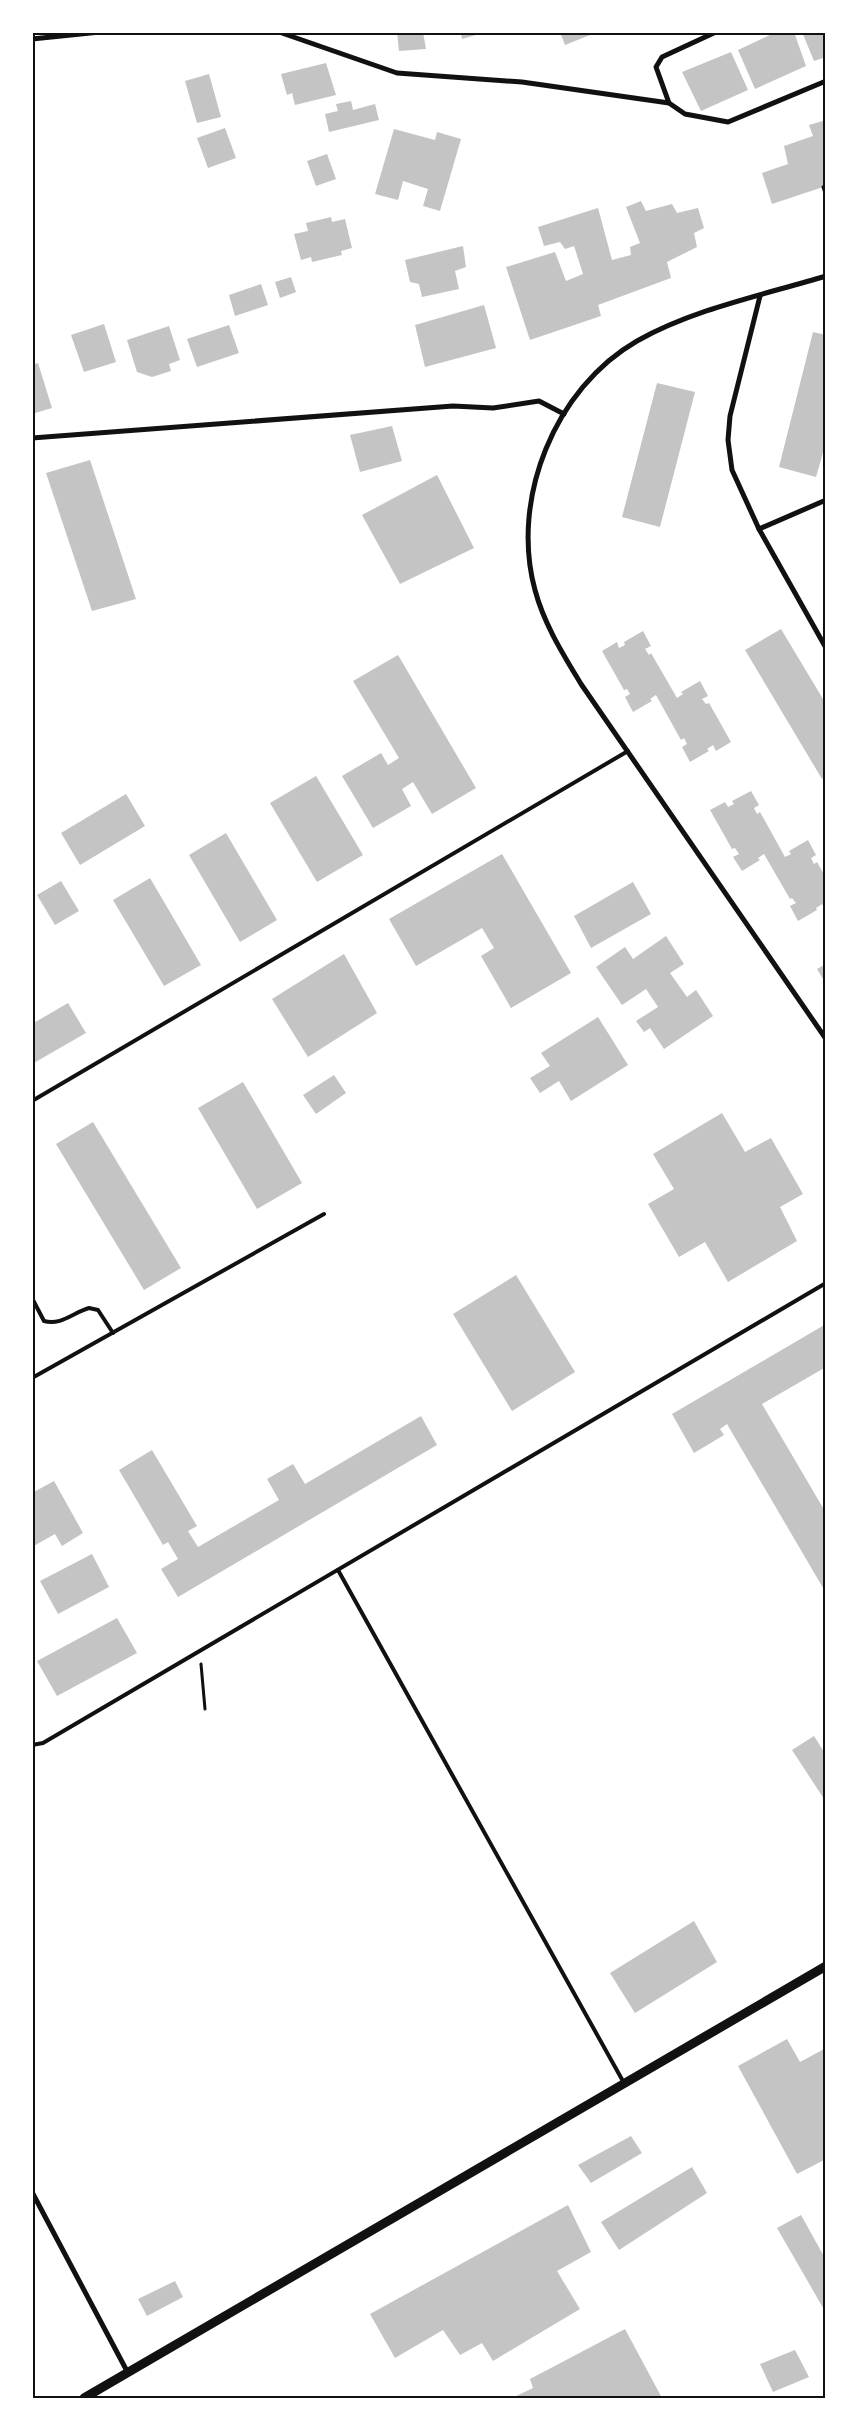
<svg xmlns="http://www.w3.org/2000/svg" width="858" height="2431" viewBox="0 0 858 2431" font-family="'Source Sans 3',sans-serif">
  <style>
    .building { fill: #c4c4c4 }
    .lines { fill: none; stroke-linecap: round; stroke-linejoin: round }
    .path { stroke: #111; stroke-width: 3 }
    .service { stroke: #111; stroke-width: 4 }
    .minor { stroke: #111; stroke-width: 5 }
    .tertiary { stroke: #111; stroke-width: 9 }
    .neatline { fill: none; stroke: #111; stroke-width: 2 }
  </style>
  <rect width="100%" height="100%" fill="#fff"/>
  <g class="building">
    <polygon points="397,32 423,32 426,49 399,51"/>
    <polygon points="461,32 483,32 483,33 462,39"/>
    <polygon points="560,32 595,32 595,33 565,45"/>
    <polygon points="776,32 794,32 806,66 755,89 738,50"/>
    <polygon points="802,32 826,32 826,57 814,61"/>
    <polygon points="731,52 748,90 701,111 682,72"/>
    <polygon points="326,63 336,95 295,105 292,93 287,95 281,74"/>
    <polygon points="209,74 221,117 197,123 185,81"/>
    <polygon points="351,101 353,110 375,104 379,120 329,132 325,114 338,111 336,104"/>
    <polygon points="826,120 826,186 772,204 762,173 788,164 784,146 813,136 809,125"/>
    <polygon points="225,128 236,158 208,168 197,138"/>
    <polygon points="394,129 435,140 437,132 461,139 440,211 423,206 428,189 403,181 398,200 375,194"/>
    <polygon points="327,154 336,179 316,186 307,161"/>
    <polygon points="641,201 646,211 672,204 677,213 698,208 704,228 694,233 697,247 667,262 671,278 598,305 601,316 530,340 506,267 555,252 566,281 583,274 574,246 565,249 560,242 544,246 538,227 598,208 612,260 631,255 630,247 640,243 626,207"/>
    <polygon points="331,217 332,222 345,219 352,248 341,251 342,255 312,262 311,257 301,260 294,234 308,231 306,223"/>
    <polygon points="463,246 466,267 455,271 459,289 422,297 419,284 410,282 405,260"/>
    <polygon points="291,277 296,292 280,298 275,282"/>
    <polygon points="261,284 268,305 235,316 229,295"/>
    <polygon points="484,305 496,348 425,367 415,325"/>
    <polygon points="104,324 116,362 84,372 71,335"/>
    <polygon points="229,325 239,353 197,367 187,339"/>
    <polygon points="169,326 180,360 169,364 171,371 152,377 137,372 127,340"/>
    <polygon points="813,332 826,335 826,442 816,477 779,467"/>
    <polygon points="38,363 52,408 32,414 32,365"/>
    <polygon points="657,383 695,392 660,527 622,517"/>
    <polygon points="392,426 402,461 360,472 350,435"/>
    <polygon points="90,460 136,599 92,611 46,473"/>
    <polygon points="437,475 474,548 400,584 362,515"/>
    <polygon points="781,629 826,704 826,776 822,779 745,650"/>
    <polygon points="643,631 651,646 645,649 649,655 651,653 677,698 683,694 681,692 700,681 708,696 702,699 706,704 709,703 731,742 716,751 713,745 707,749 709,751 690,762 682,747 687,744 684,738 681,740 656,695 650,699 652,701 633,712 625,697 630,694 627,689 624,690 602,651 617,642 619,648 625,645 624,642"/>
    <polygon points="398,655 476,788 432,814 413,782 402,789 411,806 373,828 342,776 381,753 388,765 399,758 353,681"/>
    <polygon points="316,776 363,855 317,882 270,803"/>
    <polygon points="751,791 759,805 754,808 757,814 760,812 785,857 791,854 789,851 808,840 816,855 811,858 814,864 817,862 826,878 826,911 822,904 816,908 817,910 798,921 790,906 796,903 792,898 790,899 764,854 758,858 760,860 742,871 733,857 739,854 735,848 732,849 710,810 725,802 728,807 734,804 732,801"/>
    <polygon points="126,794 145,826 80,865 61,833"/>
    <polygon points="226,833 277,920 240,942 189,855"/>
    <polygon points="502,854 571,973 511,1008 481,956 494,948 482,928 416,966 389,919"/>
    <polygon points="150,878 201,965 164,986 113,900"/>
    <polygon points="61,881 79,911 55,925 37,895"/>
    <polygon points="633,882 651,914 591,948 574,916"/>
    <polygon points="666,936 684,964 670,973 687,997 696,990 713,1016 664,1049 650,1028 644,1032 636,1021 658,1007 646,989 622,1005 596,967 625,947 633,959"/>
    <polygon points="344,954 377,1013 308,1057 272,999"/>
    <polygon points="826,964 826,984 817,969"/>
    <polygon points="68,1003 86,1033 32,1064 32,1024"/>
    <polygon points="598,1017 628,1065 571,1101 559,1081 540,1093 530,1078 550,1066 541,1053"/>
    <polygon points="334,1075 346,1093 316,1114 303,1095"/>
    <polygon points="243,1082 302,1183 257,1209 198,1108"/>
    <polygon points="722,1113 745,1152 771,1138 803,1194 780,1207 797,1241 728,1282 705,1242 679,1257 648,1204 674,1189 653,1154"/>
    <polygon points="93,1122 181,1268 144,1290 56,1144"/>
    <polygon points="516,1275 575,1372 512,1411 453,1314"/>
    <polygon points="826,1324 826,1367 762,1404 826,1513 826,1593 727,1424 720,1429 724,1435 694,1453 672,1414"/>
    <polygon points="421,1416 437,1445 178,1597 161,1569 178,1559 168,1542 163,1545 119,1470 152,1450 197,1526 188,1531 198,1547 279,1500 267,1479 293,1464 305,1484"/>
    <polygon points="54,1481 83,1533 62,1546 55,1534 32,1547 32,1493"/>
    <polygon points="92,1554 109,1587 58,1614 40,1581"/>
    <polygon points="117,1618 137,1653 57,1696 37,1661"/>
    <polygon points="814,1736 826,1755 826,1802 792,1750"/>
    <polygon points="694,1921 717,1962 635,2013 610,1973"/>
    <polygon points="787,2039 800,2062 826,2048 826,2159 797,2174 738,2066"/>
    <polygon points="631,2136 642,2153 591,2183 578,2165"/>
    <polygon points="692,2167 707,2193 619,2250 601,2222"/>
    <polygon points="568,2205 591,2252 557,2271 580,2309 493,2361 482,2343 460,2355 443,2330 395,2358 370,2314"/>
    <polygon points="801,2215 826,2260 826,2313 777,2228"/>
    <polygon points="175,2281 183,2297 147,2316 138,2299"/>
    <polygon points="625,2329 662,2398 512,2398 533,2388 530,2379"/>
    <polygon points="795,2350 809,2377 773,2392 760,2364"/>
  </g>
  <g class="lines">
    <g class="path">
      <polyline points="823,187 826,196"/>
      <polyline points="201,1664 205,1709"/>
    </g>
    <g class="service">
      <polyline points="32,1101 628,751"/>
      <path d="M32,1298l12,23c17,5 30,-9 45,-13l9,2 15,23"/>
      <polyline points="32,1378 324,1214"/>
      <polyline points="338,1570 624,2083"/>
      <polyline points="32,1745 43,1743 826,1283"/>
    </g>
    <g class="minor">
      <polyline points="279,32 397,73 522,82 669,103 685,114 728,122 826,81"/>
      <polyline points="32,39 100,32"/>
      <polyline points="669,103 656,67 662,57 716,32"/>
      <path d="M826,276c-63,19 -132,33 -189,65 -82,47 -127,158 -102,249 9,34 28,64 46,94l245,355"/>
      <polyline points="760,296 730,416 728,440 732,470 759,529 826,648"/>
      <polyline points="32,438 453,406 493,408 539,401 564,414"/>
      <polyline points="759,529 826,500"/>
      <polyline points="32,2192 128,2373"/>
    </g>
    <polyline class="tertiary" points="84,2398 826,1966"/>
  </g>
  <rect width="858" height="2431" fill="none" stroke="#ffffff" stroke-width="68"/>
  <rect x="34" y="34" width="790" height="2363" class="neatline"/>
</svg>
